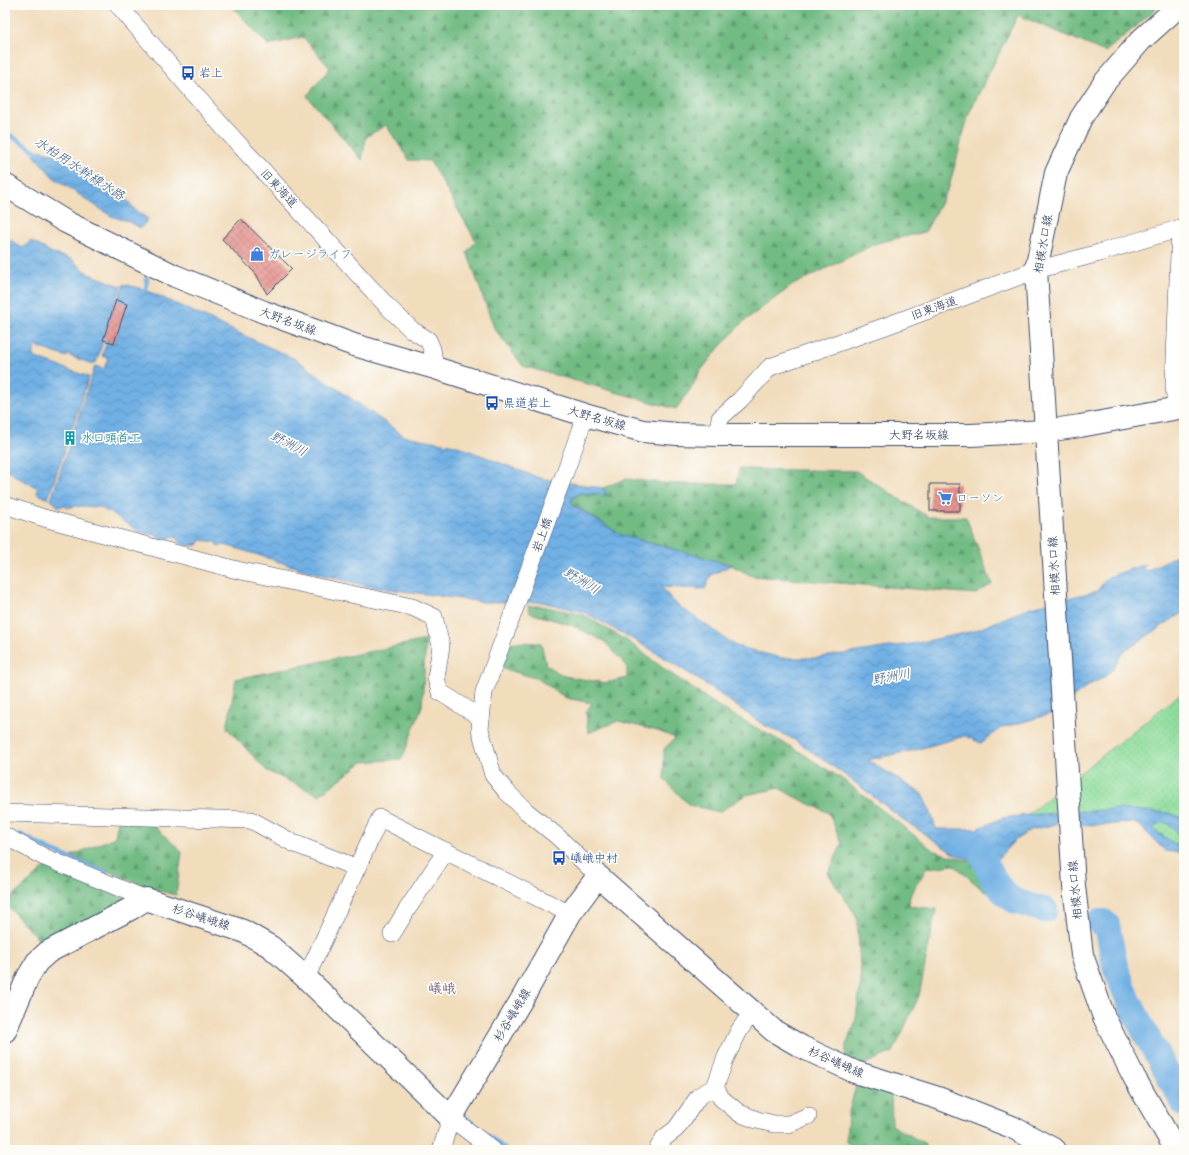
<svg xmlns="http://www.w3.org/2000/svg" width="1189" height="1155" viewBox="0 0 1189 1155" font-family="Mali,'Klee One',sans-serif">
  <style>
    .grass { fill: url(#grass-dots); stroke: #54867d }
    .forest { fill: url(#forest-firs); stroke: #467671 }
    .water { fill: url(#water-waves); stroke: #4670a1 }
    .lines { fill: none; stroke-linecap: round; stroke-linejoin: round }
    .stream { stroke: #71b0e4; stroke-width: 4.5 }
    .river { stroke: #71b0e4; stroke-width: 26 }
    .building { fill: url(#building-cross-hatch) }
    .minor-casing { stroke: #3b496c; stroke-width: 18 }
    .secondary-casing { stroke: #3b496c; stroke-width: 24 }
    .minor { stroke: #fff; stroke-width: 17 }
    .secondary { stroke: #fff; stroke-width: 22 }
    .labels { text-anchor: middle; stroke-width: 3.5; stroke-linejoin: round; paint-order: stroke }
    .transit-label { font-size: 12px; fill: #164399; stroke: #fdfcf7; text-anchor: start }
    .street-label { font-size: 12px; fill: #1b2f5e; stroke: #fdfcf7 }
    .shop-label { font-size: 12px; fill: #366cbe; stroke: #fdfcf7; text-anchor: start }
    .culture-label { font-size: 12px; fill: #0d838f; stroke: #fdfcf7; text-anchor: start }
    .water-label { font-size: 13px; font-style: italic; fill: #395c8d; stroke: #fdfcf7 }
    .quarter-label { font-size: 14px; fill: #62526f; stroke: #fdfcf7 }
  </style>
  <defs>
    <pattern id="grass-dots" width="8" height="8" patternUnits="userSpaceOnUse"><rect width="8" height="8" fill="#8edd9c"/><path d="M2 2h.1M6 6h.1" fill="none" stroke="#7abe89" stroke-width="1.8" stroke-linecap="round"/></pattern>
    <pattern id="forest-firs" width="22" height="20" patternUnits="userSpaceOnUse"><rect width="22" height="20" fill="#72bc84"/><path d="M5 1l3.5 6h-7zM16 11l3.5 6h-7z" fill="#5d996f"/></pattern>
    <pattern id="water-waves" width="16" height="10" patternUnits="userSpaceOnUse"><rect width="16" height="10" fill="#71b0e4"/><path d="M0 5q4-4 8 0t8 0" fill="none" stroke="#5c90bc"/></pattern>
    <pattern id="building-cross-hatch" width="8" height="8" patternUnits="userSpaceOnUse"><rect width="8" height="8" fill="#e7938e"/><path d="M0 0l8 8M0 8l8-8" fill="none" stroke="#ba7877"/></pattern>
  </defs>
  <rect width="100%" height="100%" fill="#fdfcf7"/>
  <filter id="ink" filterUnits="userSpaceOnUse"><feTurbulence type="fractalNoise" baseFrequency=".025" numOctaves="2"/><feDisplacementMap in="SourceGraphic" scale="8" xChannelSelector="R" yChannelSelector="G"/><feConvolveMatrix kernelMatrix="1 2 1 2 8 2 1 2 1" color-interpolation-filters="sRGB"/></filter>
  <filter id="wash" filterUnits="userSpaceOnUse"><feTurbulence type="fractalNoise" baseFrequency=".012" numOctaves="4" result="noise"/><feDisplacementMap in="SourceGraphic" scale="16" xChannelSelector="R" yChannelSelector="G"/><feGaussianBlur stdDeviation="0.9" result="paint"/><feColorMatrix in="noise" values="0 0 0 0 0 0 0 0 0 0 0 0 0 0 0 0 0 1.4 0 .05"/><feComposite in="paint" operator="in"/></filter>
  <g filter="url(#wash)">
    <rect width="100%" height="100%" fill="#f1dcbb"/>
    <g class="grass">
      <polygon points="1184,691 1184,819 1169,813 1027,815"/>
      <polygon points="1162,821 1170,825 1177,833 1184,830 1184,838 1176,845 1152,829"/>
    </g>
    <g class="forest">
      <polygon points="231,5 1161,5 1105,52 1018,15 969,113 949,187 925,232 877,243 793,285 743,322 718,349 699,373 692,387 676,409 523,366 494,328 467,252 476,241 430,161 409,160 386,125 366,137 362,160 307,96 330,68 303,37 268,45"/>
      <polygon points="739,469 856,471 928,517 966,517 992,584 976,594 752,576 731,565 621,535 574,505 571,500 580,493 607,495 603,488 625,479 674,484 736,484"/>
      <polygon points="528,606 541,606 584,615 626,640 667,671 721,708 800,752 845,781 934,851 1002,870 1007,886 985,892 954,865 927,868 910,895 909,906 936,909 919,996 893,1052 860,1066 846,1059 846,1045 855,1024 861,981 857,917 828,873 842,844 829,813 793,796 779,788 746,795 719,812 689,805 664,779 664,749 675,738 658,731 618,721 588,733 586,712 592,703 566,698 538,679 502,668 512,642 541,643 546,665 564,676 605,683 627,678 627,666 604,641 571,625 530,613"/>
      <polygon points="426,640 422,706 402,759 363,762 319,795 267,771 227,728 236,679"/>
      <polygon points="118,821 152,824 182,852 176,895 152,889 71,856 115,837"/>
      <polygon points="48,865 127,899 44,946 5,903"/>
      <polygon points="857,1082 891,1089 892,1126 924,1143 926,1150 859,1150 846,1142 848,1116"/>
    </g>
    <g class="water">
      <polygon points="39,150 68,158 123,195 135,210 148,219 141,228 127,221 111,216 53,177 34,155"/>
      <polygon points="5,236 22,248 31,241 54,254 71,259 89,274 121,286 96,363 94,362 93,364 67,355 67,357 35,346 33,357 89,377 48,499 37,493 38,488 17,477 5,468"/>
      <polygon points="124,284 146,290 297,360 404,436 455,445 539,478 603,488 607,495 580,493 571,500 574,506 621,535 731,565 711,575 705,589 661,587 677,605 736,646 781,658 816,658 917,643 974,631 1031,607 1097,591 1108,577 1145,564 1143,569 1147,571 1184,551 1184,613 1174,618 1122,653 1112,670 1103,678 1091,684 1051,714 1001,728 981,743 965,736 915,750 868,760 922,794 931,813 936,829 977,829 1002,818 1027,815 1118,809 1169,813 1184,819 1184,830 1177,833 1170,825 1162,821 1153,829 1176,845 1184,838 1184,853 1165,851 1140,826 1132,822 1107,825 1058,824 1030,830 1013,842 991,866 954,854 901,818 848,777 795,740 762,724 704,683 650,649 584,612 542,602 483,602 367,586 308,571 239,549 224,545 218,547 216,542 201,540 198,545 190,546 180,543 179,539 172,536 163,542 156,535 140,532 114,515 99,507 75,506 67,508 65,505 59,507 51,500 95,366 104,369 108,358 102,356 107,341 114,343 118,330 111,328 123,316 127,304 118,301"/>
    </g>
    <g class="lines">
      <g class="stream">
        <polyline points="5,132 42,155"/>
        <polyline points="146,290 147,278"/>
        <polyline points="20,834 48,849 106,873"/>
        <polyline points="461,1114 506,1150"/>
      </g>
      <g class="river">
        <path d="M963,843l16,4c9,20 17,46 39,55 9,3 18,6 27,8"/>
        <polyline points="1099,922 1104,922 1107,925 1115,966 1128,999 1145,1033 1184,1104"/>
      </g>
    </g>
    <g id="blocks">
      <g class="building">
        <polygon points="241,219 292,269 267,294 256,274 222,239"/>
        <polygon points="116,300 127,304 114,343 103,340"/>
        <rect x="930" y="484" width="30" height="27"/>
      </g>
    </g>
  </g>
  <g filter="url(#ink)">
    <use href="#blocks" fill-opacity="0" stroke="#3b496c" stroke-width="1"/>
    <g class="lines">
      <defs>
        <g id="minor">
          <polyline points="118,5 223,127 388,307 412,330 428,340 432,349 435,368"/>
          <polyline points="1176,408 1174,385 1180,228"/>
          <polyline points="585,415 575,445 484,692 480,729 493,775 506,791 526,811 558,837 598,876"/>
          <polyline points="717,435 720,418 740,400 770,367 886,326 1036,270 1099,253 1184,227"/>
          <polyline points="5,505 44,518 237,570 412,607 434,617 441,646 436,678 440,692 481,718"/>
          <polyline points="5,813 251,820 293,843 357,868"/>
          <polyline points="5,836 44,857 146,899"/>
          <polyline points="392,934 408,908 446,851"/>
          <polyline points="306,978 380,818 570,914"/>
          <polyline points="715,1087 721,1098 739,1113 757,1120 774,1124 789,1124 808,1116"/>
          <polyline points="441,1150 451,1118 493,1150"/>
          <polyline points="657,1150 664,1138 676,1129 699,1096 715,1087 726,1057 739,1031 752,1012"/>
        </g>
        <g id="secondary">
          <polyline points="5,185 66,222 175,276 264,312 354,345 435,368 585,415 643,431 677,434 717,435 971,435 1046,431 1080,426 1184,407"/>
          <polyline points="5,1031 28,977 37,962 48,952 132,908 146,899 243,931 271,947 306,978 451,1118 522,999 570,914 598,876 774,1031 802,1047 855,1072 938,1098 1012,1127 1055,1150"/>
          <polyline points="1176,1150 1134,1077 1104,1017 1082,955 1074,886 1036,270 1056,173 1081,118 1104,83 1141,40 1180,5"/>
        </g>
      </defs>
      <use href="#minor" class="minor-casing"/>
      <use href="#secondary" class="secondary-casing"/>
      <use href="#minor" class="minor"/>
      <use href="#secondary" class="secondary"/>
    </g>
  </g>
  <defs>
    <symbol id="bus-bare" viewBox="-9 -9 18 18"><path d="M-5-6H5V4H4V6H2V4H-2V6H-4V4H-5ZM-3.5-4V0h7V-4ZM-3.5 1.2v1.5H-2V1.2ZM2 1.2v1.5H3.5V1.2Z" fill="#1a4fb4" stroke="#fdfcf7" stroke-width="2.5" paint-order="stroke"/></symbol>
    <symbol id="shop-bare" viewBox="-9 -9 18 18"><path d="M-5-2.5h2.3a2.7 3.5 0 0 1 5.4 0H5L5.5 6h-11ZM-1.5-2.5h3a1.5 2.3 0 0 0-3 0Z" fill="#3f7fe0" stroke="#fdfcf7" stroke-width="2.5" paint-order="stroke"/></symbol>
    <symbol id="building-bare" viewBox="-9 -9 18 18"><path d="M-4-6H4V6H1V3H-1V6H-4ZM-2.5-4.3h1.7v1.8h-1.7ZM.8-4.3h1.7v1.8H.8ZM-2.5-1h1.7V.8h-1.7ZM.8-1h1.7V.8H.8Z" fill="#0f9aa8" stroke="#fdfcf7" stroke-width="2.5" paint-order="stroke"/></symbol>
    <symbol id="supermarket-bare" viewBox="-9 -9 18 18"><path d="M-6-5.5h2.5l.6 2H6L4.5 2H-2.5L-4.4-4H-6ZM-1.5 3.2a1.3 1.3 0 1 0 .1 0ZM3 3.2a1.3 1.3 0 1 0 .1 0Z" fill="#3f7fe0" stroke="#fdfcf7" stroke-width="2.5" paint-order="stroke"/></symbol>
  </defs>
  <g fill-rule="evenodd">
    <use href="#bus-bare" x="178" y="63" width="20" height="20"/>
    <use href="#shop-bare" x="247" y="244" width="20" height="20"/>
    <use href="#bus-bare" x="482" y="393" width="20" height="20"/>
    <use href="#building-bare" x="60" y="428" width="20" height="20"/>
    <use href="#supermarket-bare" x="935" y="488" width="20" height="20"/>
    <use href="#bus-bare" x="549" y="848" width="20" height="20"/>
  </g>
  <g class="labels">
    <g class="transit-label">
      <text x="199" y="77">岩上</text>
      <text x="503" y="407">県道岩上</text>
      <text x="570" y="862">嶬峨中村</text>
    </g>
    <g class="street-label">
      <text transform="translate(279 188) rotate(47)" y="4">旧東海道</text>
      <text transform="translate(1043 244) rotate(-80)" y="4">相模水口線</text>
      <text transform="translate(934 308) rotate(-20)" y="4">旧東海道</text>
      <text transform="translate(288 321) rotate(20)" y="4">大野名坂線</text>
      <text transform="translate(597 418) rotate(16)" y="4">大野名坂線</text>
      <text x="919" y="439">大野名坂線</text>
      <text transform="translate(542 535) rotate(-70)" y="4">岩上橋</text>
      <text transform="translate(1054 566) rotate(-93)" y="4">相模水口線</text>
      <text transform="translate(1075 890) rotate(-95)" y="4">相模水口線</text>
      <text transform="translate(201 917) rotate(18)" y="4">杉谷嶬峨線</text>
      <text transform="translate(512 1015) rotate(-59)" y="4">杉谷嶬峨線</text>
      <text transform="translate(836 1062) rotate(24)" y="4">杉谷嶬峨線</text>
    </g>
    <g class="shop-label">
      <text x="268" y="258">ガレージライフ</text>
      <text x="956" y="502">ローソン</text>
    </g>
    <g class="culture-label">
      <text x="81" y="442">水口頭首工</text>
    </g>
    <g class="water-label">
      <text transform="translate(80 168) rotate(33)" y="5">水柏用水幹線水路</text>
      <text transform="translate(289 443) rotate(28)" y="5">野洲川</text>
      <text transform="translate(582 580) rotate(31)" y="5">野洲川</text>
      <text transform="translate(891 676) rotate(-10)" y="5">野洲川</text>
    </g>
    <g class="quarter-label">
      <text x="442" y="993">嶬峨</text>
    </g>
  </g>
  <rect width="1189" height="1155" fill="none" stroke="#fdfcf7" stroke-width="20"/>
</svg>
